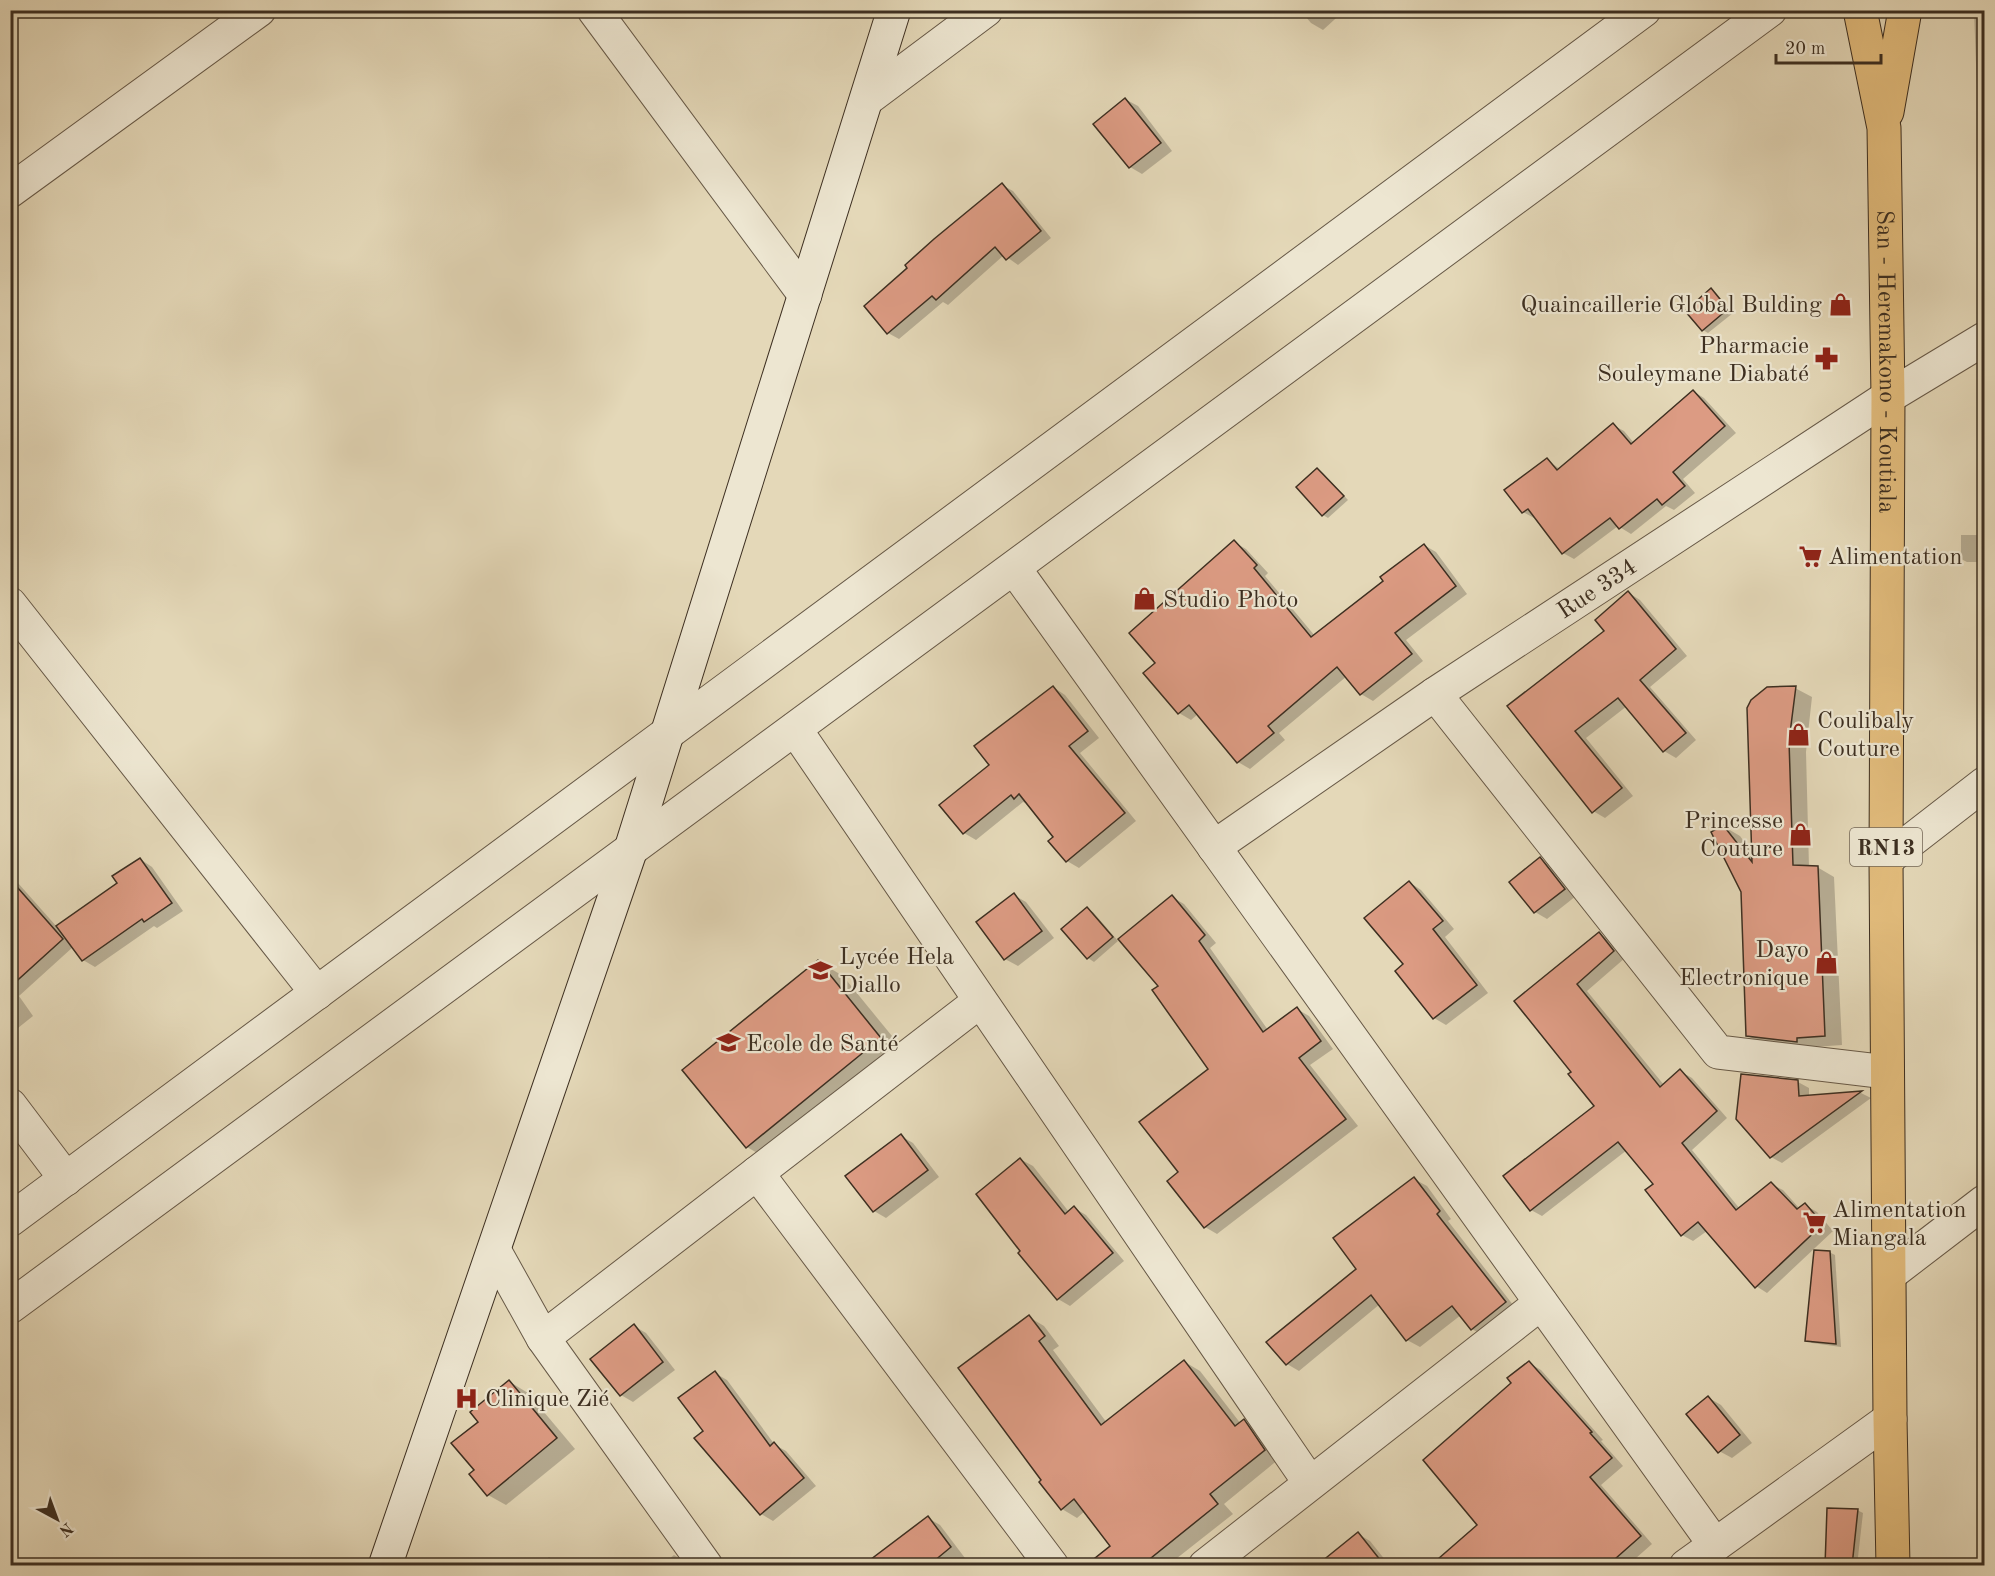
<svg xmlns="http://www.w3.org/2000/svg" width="1995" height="1576" viewBox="0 0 1995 1576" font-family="'Old Standard TT',serif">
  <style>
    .shadow { fill: #0003 }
    .building { fill: #dc9b83; stroke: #3d2f21; stroke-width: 1.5 }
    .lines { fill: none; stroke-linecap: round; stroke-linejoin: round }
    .street-casing { stroke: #675947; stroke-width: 35 }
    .secondary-casing { stroke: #3d2f21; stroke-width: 35 }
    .primary-casing { stroke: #3d2f21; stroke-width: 35 }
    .street { stroke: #ede6d1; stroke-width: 33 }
    .secondary { stroke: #ede6d1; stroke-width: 33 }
    .primary { stroke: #e2bc7c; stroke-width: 33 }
    .labels { text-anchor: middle; stroke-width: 4.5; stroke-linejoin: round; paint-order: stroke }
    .shield { fill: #ede6d1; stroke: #726656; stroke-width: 1.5 }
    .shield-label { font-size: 22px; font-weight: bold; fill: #3d2f21 }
    .poi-label { font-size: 24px; fill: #3d2f21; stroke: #ede6d1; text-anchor: start }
    .street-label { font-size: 24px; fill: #3d2f21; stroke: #ede6d1 }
  </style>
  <rect width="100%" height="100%" fill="#e4d8b8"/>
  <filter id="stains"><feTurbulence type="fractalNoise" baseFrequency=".00333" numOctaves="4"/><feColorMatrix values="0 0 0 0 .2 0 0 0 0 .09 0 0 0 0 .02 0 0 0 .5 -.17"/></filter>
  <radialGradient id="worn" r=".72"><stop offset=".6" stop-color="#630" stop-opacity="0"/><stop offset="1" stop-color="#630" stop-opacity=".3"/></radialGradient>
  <g class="shadow">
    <polygon points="1300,10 1345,10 1323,30 1311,23"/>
    <polygon points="1974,10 1984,10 1984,175 1980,173"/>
    <polygon points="1125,99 1138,106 1172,151 1142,174 1130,167"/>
    <polygon points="1002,185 1013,191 1051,238 1018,265 1004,255 948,305 943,302 899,339 888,333"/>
    <polygon points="1711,290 1716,293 1733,313 1708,333 1703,330"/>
    <polygon points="1693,391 1704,398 1736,433 1683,479 1695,493 1674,510 1666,506 1631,534 1618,526 1574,559 1563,553 1536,517 1534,518 1523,512 1547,460 1560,469 1613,425 1624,431 1634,443"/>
    <polygon points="1318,469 1323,473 1348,500 1328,518 1323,515"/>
    <polygon points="1961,535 1984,535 1984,562 1967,562 1961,559"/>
    <polygon points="1234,542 1246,549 1268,573 1265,576 1315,636 1385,581 1424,545 1436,552 1467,594 1406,640 1423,661 1373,701 1361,694 1347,676 1279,733 1285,740 1250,769 1238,762 1198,714 1191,720 1179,713 1157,663"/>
    <polygon points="1629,593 1640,600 1687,656 1650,687 1696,740 1676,758 1664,751 1627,706 1586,738 1633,796 1605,818 1593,811 1509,706 1606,631"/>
    <polygon points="1053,687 1065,695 1099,738 1080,753 1136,821 1079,868 1067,861 1055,837 1028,804 1023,802 976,840 964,833 991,766"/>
    <polygon points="1795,688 1812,697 1806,752 1809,867 1817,867 1834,877 1842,1045 1814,1047 1765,1045 1748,1036 1742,892 1723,826 1740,836 1753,854"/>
    <polygon points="140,859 152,867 183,911 157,928 154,926 95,967 83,960 73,947 19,996 33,1016 13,1032 10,1031 10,874 57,927 119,883"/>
    <polygon points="1540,859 1552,866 1576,896 1547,919 1535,912"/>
    <polygon points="1409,882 1421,890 1454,929 1445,937 1488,993 1446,1025 1434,1018 1405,965"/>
    <polygon points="1014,895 1026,902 1054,938 1018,966 1005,959"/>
    <polygon points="1172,897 1184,904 1216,943 1210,948 1268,1030 1297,1009 1309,1016 1333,1049 1310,1065 1358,1126 1217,1234 1205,1227 1181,1172 1210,1069 1160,986"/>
    <polygon points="1087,909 1093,912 1118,941 1094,962 1088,958 1063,930"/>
    <polygon points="1600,934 1611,941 1625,958 1587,991 1664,1085 1680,1071 1692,1078 1727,1118 1692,1150 1740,1209 1771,1184 1783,1190 1800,1209 1805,1205 1817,1212 1833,1231 1767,1293 1756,1286 1707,1231 1693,1241 1682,1235 1655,1184 1627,1150 1542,1216 1531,1210 1596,1106 1573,1073 1516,1001"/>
    <polygon points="818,961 843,976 905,1052 771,1161 747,1147"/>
    <polygon points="1984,986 1984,1129 1983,987"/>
    <polygon points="1798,1082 1809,1088 1809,1096 1861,1093 1871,1098 1782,1163 1771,1157"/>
    <polygon points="901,1136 913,1143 939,1177 886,1218 874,1211"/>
    <polygon points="1020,1159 1033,1166 1069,1212 1074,1208 1086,1215 1124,1261 1070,1306 1058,1299 1022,1251"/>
    <polygon points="1414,1179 1427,1186 1451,1219 1448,1221 1517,1310 1484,1336 1472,1329 1461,1315 1420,1347 1407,1340 1380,1304 1299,1371 1287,1364 1358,1269"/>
    <polygon points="1829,1252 1835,1255 1841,1347 1812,1343 1807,1340"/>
    <polygon points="1029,1317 1044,1326 1059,1346 1053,1350 1107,1423 1185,1362 1200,1371 1241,1424 1244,1421 1259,1430 1279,1459 1224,1504 1233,1514 1167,1566 1097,1566 1112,1546 1085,1511 1077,1518 1062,1509"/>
    <polygon points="634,1326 646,1333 675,1370 633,1402 621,1395"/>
    <polygon points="1529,1363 1541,1370 1603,1440 1601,1441 1623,1466 1601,1485 1652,1544 1627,1566 1432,1566 1479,1525 1513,1384"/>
    <polygon points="715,1373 727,1380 775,1445 786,1451 816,1486 773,1521 761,1514 696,1438 705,1431"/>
    <polygon points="510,1382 528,1393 575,1449 506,1505 488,1495 476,1471 480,1422"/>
    <polygon points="1709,1398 1721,1405 1752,1443 1732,1458 1719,1451"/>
    <polygon points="1857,1510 1863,1513 1857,1566 1827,1566"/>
    <polygon points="928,1518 940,1525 971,1566 864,1566"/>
    <polygon points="1358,1534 1370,1541 1390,1566 1319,1566"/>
    <polygon points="674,1555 686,1562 688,1566 660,1566"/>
    <polygon points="549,1557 560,1564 561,1566 539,1566"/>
    <polygon points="1730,1560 1740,1566 1723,1566"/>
  </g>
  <g class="building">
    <polygon points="1125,98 1161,143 1129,168 1093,124"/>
    <polygon points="1002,183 1041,231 1006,260 995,247 936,300 932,296 887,334 864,306 907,268 905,265 934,239"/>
    <polygon points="1711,288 1728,309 1702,331 1685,311"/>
    <polygon points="1693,390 1725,426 1673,472 1685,486 1662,505 1657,499 1619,529 1610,518 1562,554 1528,509 1522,513 1504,490 1547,458 1557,470 1613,423 1631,444"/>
    <polygon points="1317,468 1344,496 1322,516 1296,487"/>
    <polygon points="1234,540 1257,565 1254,568 1311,637 1383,581 1380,577 1424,544 1456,586 1395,633 1412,654 1360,695 1337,667 1268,726 1274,733 1237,763 1189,705 1178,714 1143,673 1155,663 1129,633"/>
    <polygon points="1628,591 1676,649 1640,680 1686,733 1663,752 1618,698 1575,731 1622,788 1592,813 1507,706 1604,631 1595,620"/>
    <polygon points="1053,686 1088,731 1069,746 1125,813 1066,862 1048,841 1053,837 1019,794 1014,799 1011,795 963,834 939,805 989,765 974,746"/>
    <polygon points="1796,686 1789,741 1793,865 1818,866 1825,1036 1797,1038 1797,1042 1746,1036 1741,892 1711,832 1723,825 1752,862 1747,708 1751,700 1767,687"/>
    <polygon points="1540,857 1565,889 1534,913 1509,882"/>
    <polygon points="140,858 172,903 144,922 142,919 82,961 56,926 117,883 112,876"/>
    <polygon points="10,879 63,939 10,987"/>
    <polygon points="1409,881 1443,921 1433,929 1477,985 1433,1019 1395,971 1403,964 1364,918"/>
    <polygon points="1014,893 1042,931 1004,960 976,922"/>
    <polygon points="1172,895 1205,935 1199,941 1263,1032 1297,1007 1321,1041 1299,1058 1346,1119 1204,1228 1167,1181 1178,1172 1139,1122 1208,1069 1152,990 1158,986 1118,939"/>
    <polygon points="1087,907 1113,937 1087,959 1061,929"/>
    <polygon points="1599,932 1614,951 1577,984 1660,1087 1680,1069 1717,1111 1682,1143 1736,1210 1771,1182 1797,1209 1805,1203 1823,1224 1755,1288 1698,1222 1681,1236 1645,1190 1653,1184 1618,1142 1530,1211 1503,1176 1594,1106 1568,1074 1571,1072 1514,1001"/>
    <polygon points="818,960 881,1038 746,1148 682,1070"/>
    <polygon points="1741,1074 1798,1080 1799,1096 1862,1091 1770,1158 1736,1119"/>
    <polygon points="901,1134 928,1170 873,1212 845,1176"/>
    <polygon points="1020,1158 1065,1214 1074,1206 1113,1253 1057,1300 1018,1253 1020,1251 976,1194"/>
    <polygon points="1414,1177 1440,1211 1437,1214 1506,1302 1471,1330 1452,1306 1406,1341 1371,1295 1286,1365 1266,1342 1356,1269 1333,1238"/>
    <polygon points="1814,1250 1830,1251 1836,1344 1805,1341"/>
    <polygon points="1029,1315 1045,1336 1039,1341 1101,1425 1184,1360 1235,1426 1244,1419 1265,1450 1210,1494 1218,1504 1141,1566 1085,1566 1110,1546 1074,1499 1061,1510 1039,1482 1041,1480 958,1368"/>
    <polygon points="634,1324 663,1362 620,1396 590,1359"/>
    <polygon points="1529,1361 1592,1432 1590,1433 1612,1458 1590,1477 1641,1536 1607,1566 1430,1566 1477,1525 1423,1460 1511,1383 1507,1378"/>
    <polygon points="715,1371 770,1446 774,1442 804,1478 760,1515 694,1438 703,1431 678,1398"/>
    <polygon points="509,1380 557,1438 487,1496 469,1474 474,1470 451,1443 478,1422 470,1412"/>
    <polygon points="1708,1396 1740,1435 1718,1453 1686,1414"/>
    <polygon points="1827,1508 1858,1509 1852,1566 1825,1566"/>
    <polygon points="928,1516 951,1547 928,1566 862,1566"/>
    <polygon points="1358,1532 1385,1566 1316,1566"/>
  </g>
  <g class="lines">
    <defs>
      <g id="street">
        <polyline points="594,10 805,295"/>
        <polyline points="867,99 986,10"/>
        <polyline points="10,191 259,10"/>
        <polyline points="1014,568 1715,1545"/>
        <polyline points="10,604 317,993"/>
        <polyline points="1435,694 1718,1052 1887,1072"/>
        <polyline points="795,729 1310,1483"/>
        <path id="s1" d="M1214,847l221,-153 453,-297 96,-58"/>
        <polyline points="1886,860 1984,784"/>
        <polyline points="10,1105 66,1179"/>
        <polyline points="757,1173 1052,1566"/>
        <polyline points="10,1220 1644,10"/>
        <polyline points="494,1250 543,1338 706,1566"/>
        <polyline points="1890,1274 1984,1202"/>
        <polyline points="10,1307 1770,10"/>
        <polyline points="543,1338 980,1001"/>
        <polyline points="1205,1566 1541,1303"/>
        <polyline points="1686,1566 1890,1419"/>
      </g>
      <polyline id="secondary" points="385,1566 631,849 894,10"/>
      <g id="primary">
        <path id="s2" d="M1860,10l24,118 4,269 -2,463 4,559 3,147"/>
        <polyline points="1887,112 1905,10"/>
      </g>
    </defs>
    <use href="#street" class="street-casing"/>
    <use href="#secondary" class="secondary-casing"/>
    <use href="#primary" class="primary-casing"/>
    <use href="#street" class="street"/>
    <use href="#secondary" class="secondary"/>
    <use href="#primary" class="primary"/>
  </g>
  <defs>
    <symbol id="shop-bare" viewBox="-9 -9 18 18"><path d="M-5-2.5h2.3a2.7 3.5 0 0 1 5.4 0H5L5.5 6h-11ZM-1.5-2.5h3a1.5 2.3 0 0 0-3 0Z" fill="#8f2418" stroke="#ede6d1" stroke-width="2.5" paint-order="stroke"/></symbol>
    <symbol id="pharmacy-bare" viewBox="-9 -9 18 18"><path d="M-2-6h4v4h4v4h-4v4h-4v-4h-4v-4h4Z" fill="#8f2418" stroke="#ede6d1" stroke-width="2.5" paint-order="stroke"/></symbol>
    <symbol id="supermarket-bare" viewBox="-9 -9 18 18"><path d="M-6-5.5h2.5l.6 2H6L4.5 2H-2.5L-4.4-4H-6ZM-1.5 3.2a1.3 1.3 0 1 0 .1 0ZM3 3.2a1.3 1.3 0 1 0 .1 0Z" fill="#8f2418" stroke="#ede6d1" stroke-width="2.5" paint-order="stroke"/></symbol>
    <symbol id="school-bare" viewBox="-9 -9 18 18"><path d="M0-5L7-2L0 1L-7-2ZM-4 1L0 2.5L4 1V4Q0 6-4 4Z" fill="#8f2418" stroke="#ede6d1" stroke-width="2.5" paint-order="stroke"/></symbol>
    <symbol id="hospital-bare" viewBox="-9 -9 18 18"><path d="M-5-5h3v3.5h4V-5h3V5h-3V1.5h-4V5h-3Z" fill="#8f2418" stroke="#ede6d1" stroke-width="2.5" paint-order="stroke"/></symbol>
  </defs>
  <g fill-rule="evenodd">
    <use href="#shop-bare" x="1824" y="288" width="33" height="33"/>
    <use href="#pharmacy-bare" x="1810" y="342" width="33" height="33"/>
    <use href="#supermarket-bare" x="1794" y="540" width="33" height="33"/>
    <use href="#shop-bare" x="1128" y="582" width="33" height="33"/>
    <use href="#shop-bare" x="1782" y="718" width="33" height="33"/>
    <use href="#shop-bare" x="1784" y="818" width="33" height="33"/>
    <use href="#shop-bare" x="1810" y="946" width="33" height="33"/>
    <use href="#school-bare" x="804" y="954" width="33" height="33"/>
    <use href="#school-bare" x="712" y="1026" width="33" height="33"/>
    <use href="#supermarket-bare" x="1798" y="1206" width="33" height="33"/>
    <use href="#hospital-bare" x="450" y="1382" width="33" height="33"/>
  </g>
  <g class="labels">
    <rect class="shield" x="1850" y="828" width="72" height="38" rx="4.5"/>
    <g class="shield-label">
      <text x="1886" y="855">RN13</text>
    </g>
    <g class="poi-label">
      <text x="1822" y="312" text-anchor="end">Quaincaillerie Global Bulding</text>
      <text x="1809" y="353" text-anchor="end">Pharmacie<tspan x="1809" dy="28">Souleymane Diabaté</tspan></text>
      <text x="1828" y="564">Alimentation</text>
      <text x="1163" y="607">Studio Photo</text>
      <text x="1817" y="728">Coulibaly<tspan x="1817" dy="28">Couture</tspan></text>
      <text x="1783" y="828" text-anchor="end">Princesse<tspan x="1783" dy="28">Couture</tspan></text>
      <text x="1809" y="957" text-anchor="end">Dayo<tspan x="1809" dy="28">Electronique</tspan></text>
      <text x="839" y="964">Lycée Hela<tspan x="839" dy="28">Diallo</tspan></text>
      <text x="746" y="1051">Ecole de Santé</text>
      <text x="1832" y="1217">Alimentation<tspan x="1832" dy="28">Miangala</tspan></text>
      <text x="485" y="1406">Clinique Zié</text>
    </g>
    <g class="street-label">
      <text dy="8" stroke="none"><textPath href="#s2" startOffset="354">San - Heremakono - Koutiala</textPath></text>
      <text dy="8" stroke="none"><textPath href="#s1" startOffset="462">Rue 334</textPath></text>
    </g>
  </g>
  <rect width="1995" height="1576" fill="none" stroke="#e4d8b8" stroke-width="36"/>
  <rect x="12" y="12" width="1971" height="1552" fill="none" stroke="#3d2f21" stroke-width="3"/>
  <rect x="18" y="18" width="1959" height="1540" fill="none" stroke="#3d2f21" stroke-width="1.5"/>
  <g transform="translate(57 1519) rotate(139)" stroke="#ede6d1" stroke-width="4.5" paint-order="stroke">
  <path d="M0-4.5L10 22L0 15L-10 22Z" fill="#3d2f21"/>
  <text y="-9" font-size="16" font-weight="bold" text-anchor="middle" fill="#3d2f21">N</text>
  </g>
  <path d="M1776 54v9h105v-9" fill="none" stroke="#3d2f21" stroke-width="3"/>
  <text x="1785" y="54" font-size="18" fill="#3d2f21" stroke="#ede6d1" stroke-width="4.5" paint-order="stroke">20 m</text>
  <rect width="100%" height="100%" filter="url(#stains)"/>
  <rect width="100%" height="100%" fill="url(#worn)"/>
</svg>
